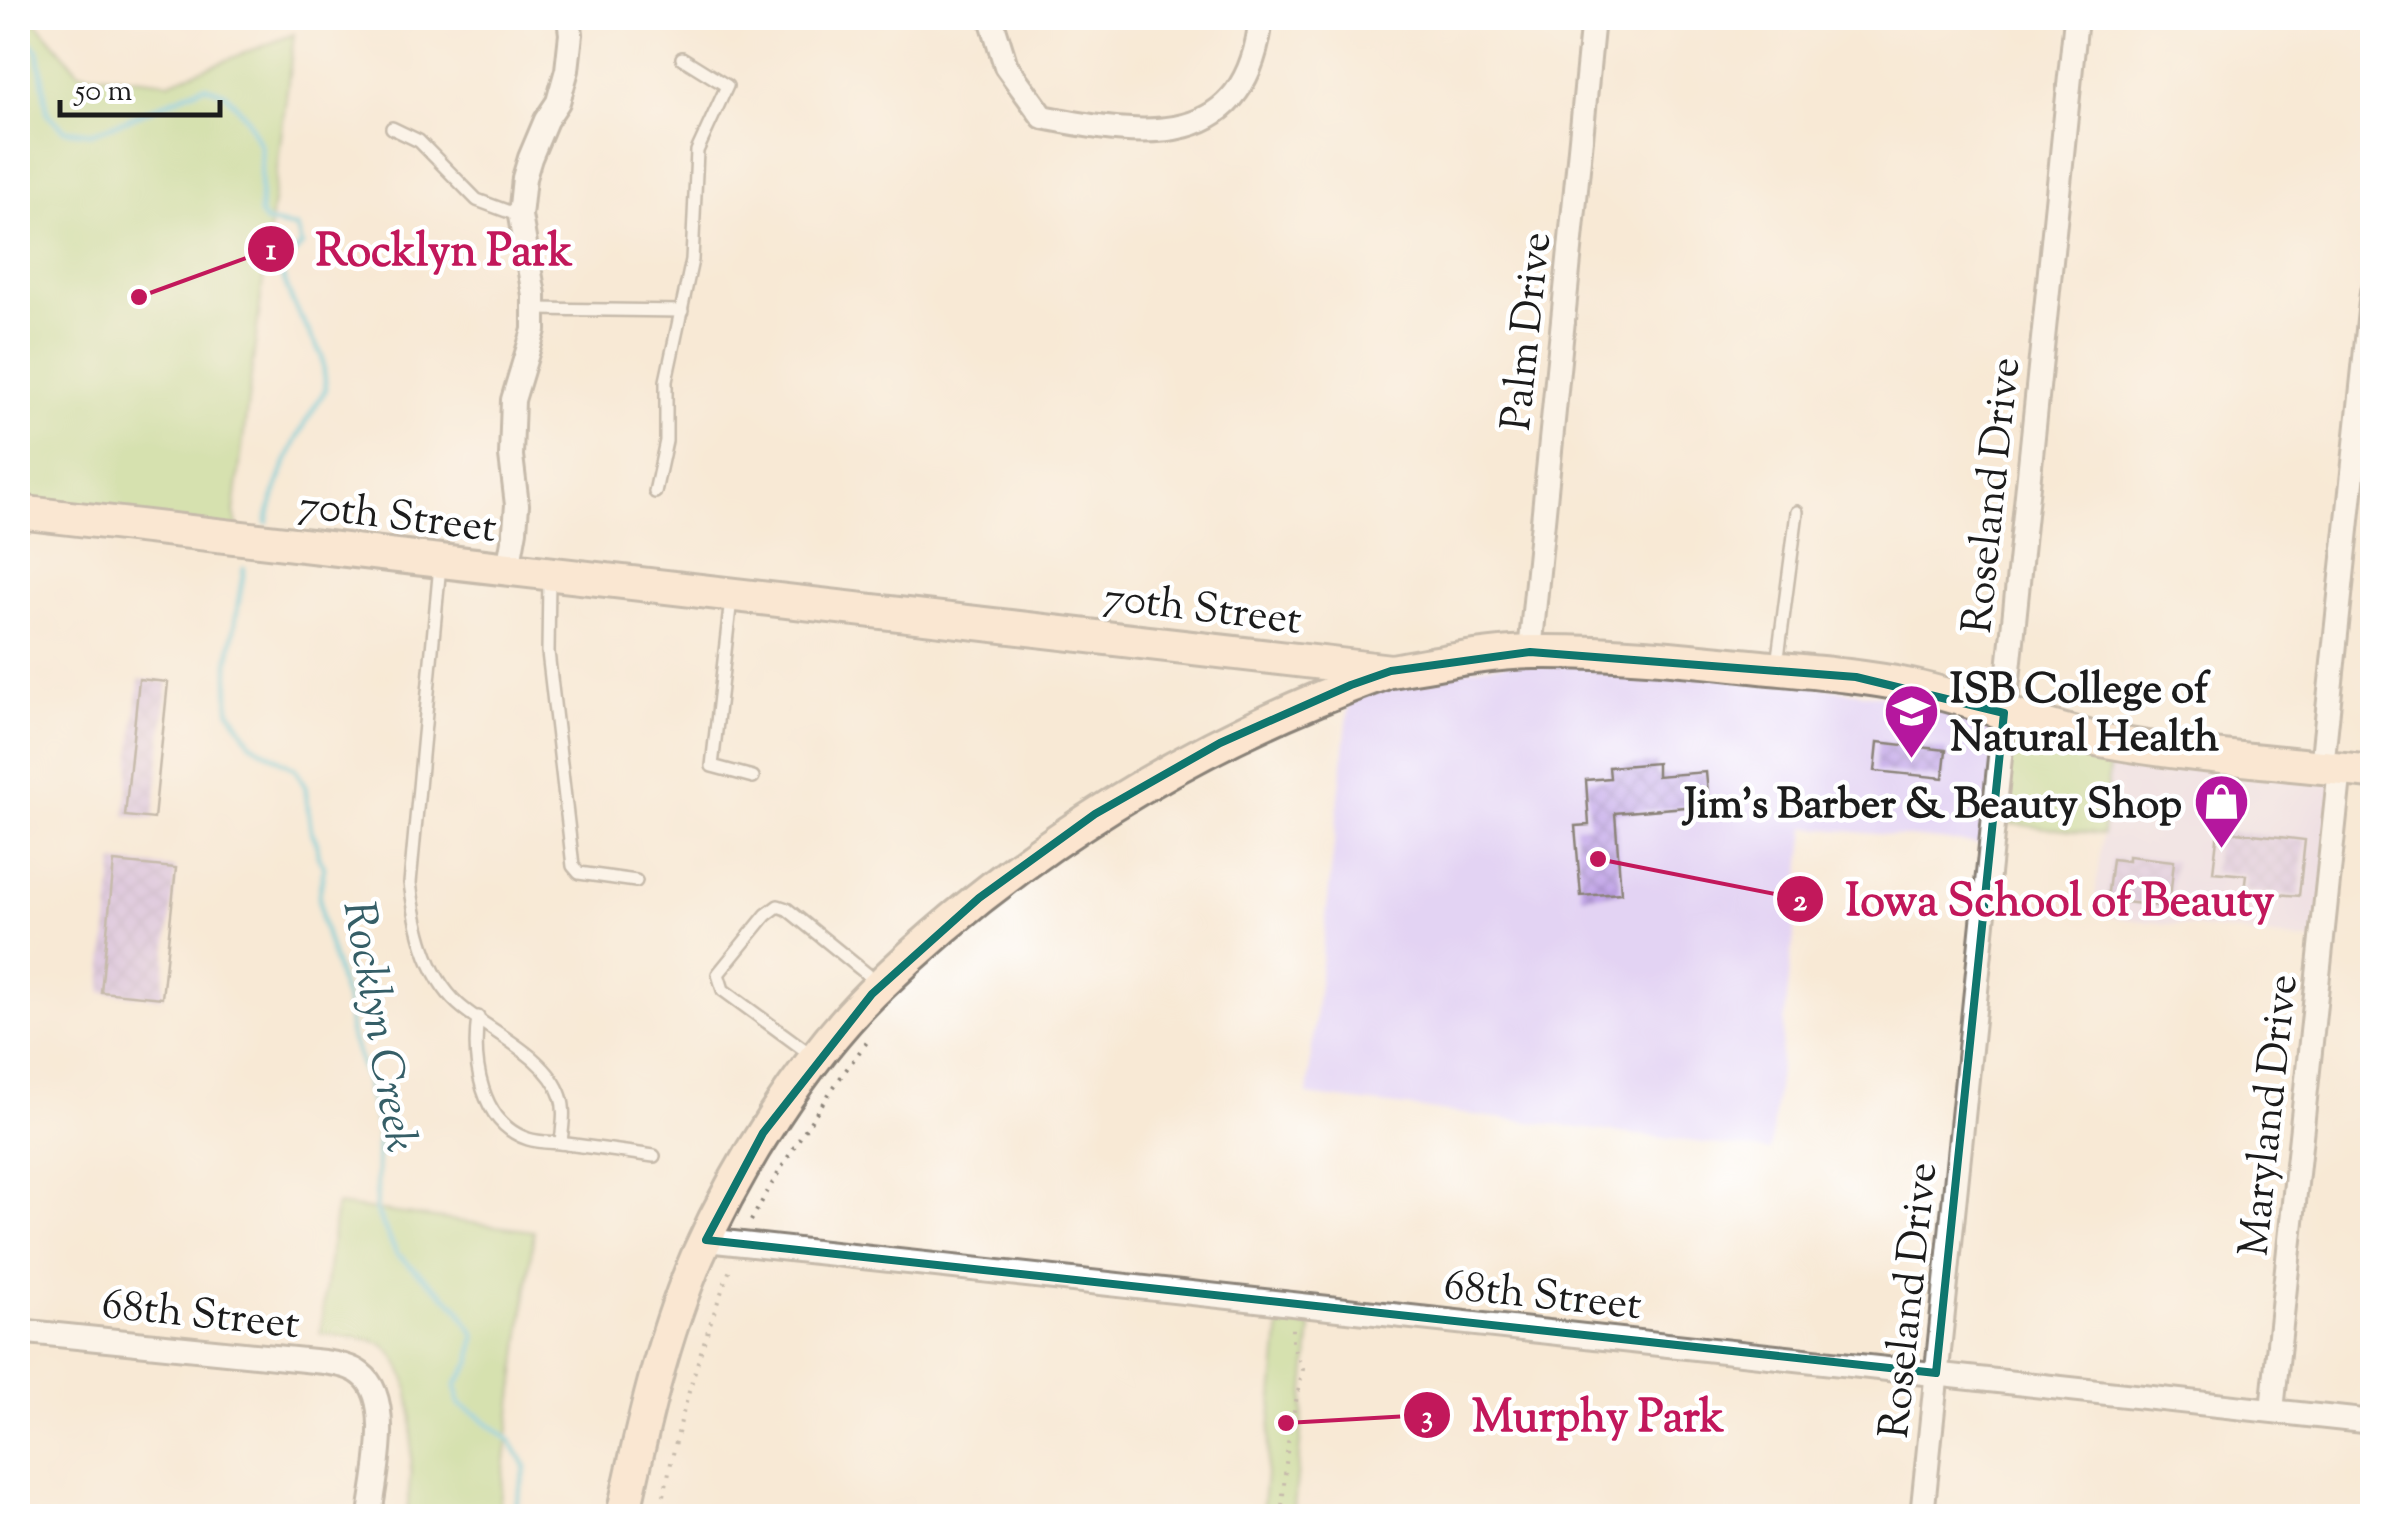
<svg xmlns="http://www.w3.org/2000/svg" width="2390" height="1534" viewBox="0 0 2390 1534" font-family="'Sorts Mill Goudy',serif">
  <style>
    .built { fill: #e3d3f3 }
    .green { fill: #add782; stroke: #647a4f; stroke-width: 2.5 }
    .lines { fill: none; stroke-linecap: round; stroke-linejoin: round }
    .stream { stroke: #5ac2d7; stroke-width: 6 }
    .building { fill: url(#building-cross-hatch) }
    .lane-casing { stroke: #8a8278; stroke-width: 16 }
    .street-casing { stroke: #8a8278; stroke-width: 28 }
    .secondary-casing { stroke: #8a8278; stroke-width: 38 }
    .path { stroke: #8a8278; stroke-width: 4; stroke-dasharray: 2.5 8; stroke-linecap: butt }
    .lane { stroke: #fff; stroke-width: 11 }
    .street { stroke: #fff; stroke-width: 22 }
    .secondary { stroke: #fce5cf; stroke-width: 32 }
    .marked { fill: none; stroke: #0f766e; stroke-width: 8; stroke-linejoin: round }
    .labels { text-anchor: middle; stroke-width: 9; stroke-linejoin: round; paint-order: stroke }
    .street-label { font-size: 42px; fill: #1c1c1c; stroke: #fff }
    .poi-label { font-size: 42px; font-weight: bold; fill: #1c1c1c; stroke: #fff; text-anchor: start }
    .water-label { font-size: 45px; font-style: italic; fill: #355e67; stroke: #fff }
    .leader { fill: none; stroke: #c2185b; stroke-width: 4 }
    .callout-dot { fill: #c2185b; stroke: #fff; stroke-width: 4 }
    .mark-label { font-size: 30px; text-anchor: middle; font-weight: bold; fill: #fff }
    .callout-label { font-size: 45px; text-anchor: middle; font-weight: bold; fill: #c2185b; stroke: #fff; stroke-width: 9; stroke-linejoin: round; paint-order: stroke }
  </style>
  <defs>
    <pattern id="building-cross-hatch" width="8" height="8" patternUnits="userSpaceOnUse" patternTransform="scale(2.5)"><rect width="8" height="8" fill="#c2a6e8"/><path d="M0 0l8 8M0 8l8-8" fill="none" stroke="#a68ec6"/></pattern>
  </defs>
  <rect width="100%" height="100%" fill="#fff"/>
  <filter id="ink" filterUnits="userSpaceOnUse"><feTurbulence type="fractalNoise" baseFrequency=".01" numOctaves="2"/><feDisplacementMap in="SourceGraphic" scale="20" xChannelSelector="R" yChannelSelector="G"/><feConvolveMatrix kernelMatrix="1 2 1 2 8 2 1 2 1" color-interpolation-filters="sRGB"/></filter>
  <filter id="wash" filterUnits="userSpaceOnUse"><feTurbulence type="fractalNoise" baseFrequency=".0048" numOctaves="4" result="noise"/><feDisplacementMap in="SourceGraphic" scale="40" xChannelSelector="R" yChannelSelector="G"/><feGaussianBlur stdDeviation="2.25" result="paint"/><feColorMatrix in="noise" values="0 0 0 0 0 0 0 0 0 0 0 0 0 0 0 0 0 1.4 0 .05"/><feComposite in="paint" operator="in"/></filter>
  <g filter="url(#wash)">
    <rect width="100%" height="100%" fill="#f8e9d5"/>
    <g class="built">
      <polygon points="1582,653 2004,713 1991,845 1806,827 1770,1151 1307,1095 1351,685"/>
      <polygon points="2112,741 2340,768 2322,943 2093,915"/>
    </g>
    <g class="green">
      <polygon points="18,18 33,18 79,72 169,82 294,34 234,512 240,538 18,512"/>
      <polygon points="2004,713 2112,741 2102,834 1993,822"/>
      <path d="M336,1205l198,26 -36,285h-91c3,-47 19,-141 -25,-172 -11,-7 -47,-8 -62,-11z"/>
      <polygon points="1280,1323 1311,1327 1294,1509 1368,1516 1262,1516"/>
    </g>
    <g class="lines">
      <g class="stream">
        <path d="M18,30l20,21 10,64 17,15 26,3 36,-13 77,-34 21,7 22,25 14,29 -1,67 6,8 31,6 5,17 -22,24 12,32 30,55 4,33c-27,40 -48,86 -59,133"/>
        <polyline points="244,569 228,664 229,709 251,743 295,769 305,786 311,830 317,843 318,856 324,867 319,895 322,921 348,1008 350,1033 365,1076 378,1129 376,1211 397,1254 457,1306 475,1335 471,1363 456,1385 459,1404 479,1416 510,1440 526,1467 513,1516"/>
      </g>
    </g>
    <g id="blocks">
      <g class="building">
        <polygon points="139,679 168,682 154,819 125,816"/>
        <polygon points="1878,742 1946,750 1943,778 1875,771"/>
        <polygon points="1657,763 1657,776 1706,772 1709,805 1615,813 1621,893 1581,896 1575,826 1589,825 1586,780 1610,778 1609,767"/>
        <polygon points="2218,830 2305,840 2299,896 2244,891 2246,875 2213,872"/>
        <polygon points="2128,856 2174,861 2169,907 2107,900 2112,859 2128,861"/>
        <polygon points="114,862 176,868 162,998 101,992"/>
      </g>
    </g>
  </g>
  <g filter="url(#ink)">
    <use href="#blocks" fill-opacity="0" stroke="#8a8278" stroke-width="2.5"/>
    <g class="lines">
      <defs>
        <g id="lane">
          <polyline points="392,128 419,141 477,200 520,216"/>
          <polyline points="534,309 682,311"/>
          <polyline points="655,492 666,441 666,381 692,260 697,151 727,86 682,58"/>
          <path d="M440,565l-30,318c6,42 15,90 48,121 30,27 90,52 103,93 5,14 1,31 0,46"/>
          <polyline points="549,579 548,652 573,866 579,873 636,881"/>
          <polyline points="731,599 712,766 753,777"/>
          <polyline points="1777,665 1797,512"/>
          <path d="M478,1017c-6,44 2,106 50,122 12,4 27,3 39,5 29,4 58,8 87,12"/>
          <polyline points="813,1056 723,990 718,974 766,915 778,906 787,909 878,983"/>
        </g>
        <g id="street">
          <path d="M991,18l15,48 37,51c102,21 204,35 218,-99"/>
          <polyline points="508,569 515,530 517,505 511,456 513,400 534,330 534,295 520,216 524,178 530,158 546,120 558,102 567,70 571,34 569,18"/>
          <polyline points="1530,652 1593,18"/>
          <polyline points="2322,767 2372,292"/>
          <polyline points="706,1240 2372,1422"/>
          <path d="M18,1331l306,31c13,2 27,4 37,12 34,25 13,106 9,142"/>
          <polyline points="2272,1410 2340,768"/>
          <polyline points="1922,1516 2076,18"/>
        </g>
        <g id="secondary">
          <path d="M18,512l1373,159c47,-8 95,-18 143,-19 75,-1 152,7 227,15 50,5 101,9 150,19 65,14 126,41 190,54 89,17 181,22 271,32"/>
          <path d="M623,1516c19,-88 39,-178 75,-261 40,-90 105,-193 175,-263 144,-141 320,-250 509,-318"/>
        </g>
      </defs>
      <use href="#lane" class="lane-casing"/>
      <use href="#street" class="street-casing"/>
      <use href="#secondary" class="secondary-casing"/>
      <g class="path">
        <path d="M751,1221c35,-64 75,-127 120,-184"/>
        <path d="M660,1516c16,-85 39,-168 71,-249"/>
        <polyline points="1281,1516 1289,1433 1303,1369 1292,1344 1292,1328"/>
      </g>
      <use href="#lane" class="lane"/>
      <use href="#street" class="street"/>
      <use href="#secondary" class="secondary"/>
    </g>
  </g>
  <path d="M0 0H2390V1534H0ZM1530,652l326,25 148,36 -68,660 -1230,-133 57,-107 109,-139 107,-96 116,-84 125,-71 131,-58 40,-14z" fill="#f8e9d5" fill-opacity=".55" fill-rule="evenodd"/>
  <path class="marked" d="M1530,652l326,25 148,36 -68,660 -1230,-133 57,-107 109,-139 107,-96 116,-84 125,-71 131,-58 40,-14z"/>
  <defs>
    <symbol id="school-pin" viewBox="-11 -11 22 30"><path d="M0 17L-7.5 6A9.5 9.5 0 1 1 7.5 6Z" fill="#b5179e" stroke="#fff"/><path d="M0-5L7-2L0 1L-7-2ZM-4 1L0 2.5L4 1V4Q0 6-4 4Z" fill="#fff"/></symbol>
    <symbol id="shop-pin" viewBox="-11 -11 22 30"><path d="M0 17L-7.5 6A9.5 9.5 0 1 1 7.5 6Z" fill="#b5179e" stroke="#fff"/><path d="M-5-2.5h2.3a2.7 3.5 0 0 1 5.4 0H5L5.5 6h-11ZM-1.5-2.5h3a1.5 2.3 0 0 0-3 0Z" fill="#fff"/></symbol>
  </defs>
  <g fill-rule="evenodd">
    <use href="#school-pin" x="1880" y="680" width="63" height="86"/>
    <use href="#shop-pin" x="2190" y="770" width="63" height="86"/>
  </g>
  <g class="labels">
    <g class="street-label">
      <text transform="translate(1524 331) rotate(-84)" y="15">Palm Drive</text>
      <text transform="translate(1989 495) rotate(-84)" y="15">Roseland Drive</text>
      <text transform="translate(398 514) rotate(7)" y="15">70th Street</text>
      <text transform="translate(1203 606) rotate(7)" y="15">70th Street</text>
      <text transform="translate(2266 1115) rotate(-84)" y="15">Maryland Drive</text>
      <text transform="translate(1543 1293) rotate(6)" y="15">68th Street</text>
      <text transform="translate(1906 1300) rotate(-84)" y="15">Roseland Drive</text>
      <text transform="translate(201 1312) rotate(6)" y="15">68th Street</text>
    </g>
    <g class="poi-label">
      <text x="1950" y="702">ISB College of<tspan x="1950" dy="48">Natural Health</tspan></text>
      <text x="2182" y="817" text-anchor="end">Jim's Barber &amp; Beauty Shop</text>
    </g>
    <g class="water-label">
      <text transform="translate(382 1026) rotate(80)" y="16">Rocklyn Creek</text>
    </g>
  </g>
  <path class="leader" d="M139 297L271 249M1598 859L1800 899M1286 1423L1427 1415"/>
  <g class="callout-dot">
    <circle cx="139" cy="297" r="10"/>
    <circle cx="1598" cy="859" r="10"/>
    <circle cx="1286" cy="1423" r="10"/>
    <circle cx="271" cy="249" r="25"/>
    <circle cx="1800" cy="899" r="25"/>
    <circle cx="1427" cy="1415" r="25"/>
  </g>
  <g class="mark-label">
    <text x="271" y="259">1</text>
    <text x="1800" y="910">2</text>
    <text x="1427" y="1426">3</text>
  </g>
  <g class="callout-label">
    <text x="444" y="265">Rocklyn Park</text>
    <text x="2060" y="915">Iowa School of Beauty</text>
    <text x="1598" y="1431">Murphy Park</text>
  </g>
  <rect width="2390" height="1534" fill="none" stroke="#fff" stroke-width="60"/>
  <path d="M60 100v15h160v-15" fill="none" stroke="#1c1c1c" stroke-width="5"/>
  <text x="75" y="100" font-size="30" fill="#1c1c1c" stroke="#ffffff" stroke-width="8" paint-order="stroke">50 m</text>
</svg>
